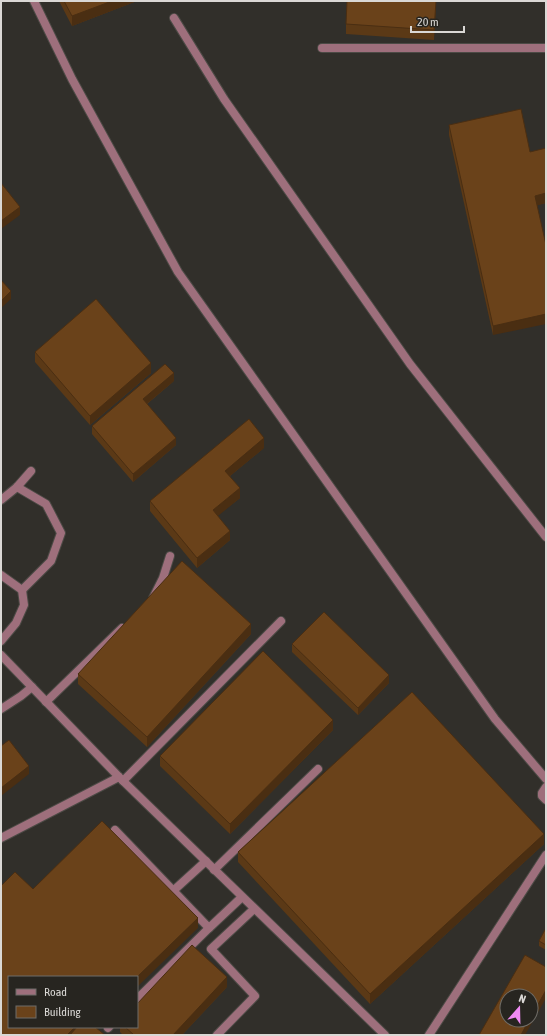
<svg xmlns="http://www.w3.org/2000/svg" width="547" height="1036" viewBox="0 0 547 1036" font-family="'Asap Condensed',sans-serif">
  <style>
    .lines { fill: none; stroke-linecap: round; stroke-linejoin: round }
    .service-casing { stroke: #4c4a45; stroke-width: 10 }
    .minor-casing { stroke: #4c4a45; stroke-width: 10 }
    .tertiary-casing { stroke: #4c4a45; stroke-width: 10 }
    .service { stroke: #9e6f7c; stroke-width: 8 }
    .minor { stroke: #9e6f7c; stroke-width: 8 }
    .tertiary { stroke: #9e6f7c; stroke-width: 8 }
    .wall { fill: #5b3916 }
    .shaded-wall { fill: #4a2e12 }
    .building { fill: #6a421a; stroke: #4a2e12 }
  </style>
  <rect width="100%" height="100%" fill="#312f2a"/>
  <g class="lines">
    <defs>
      <g id="service">
        <polyline points="174,18 224,99 410,364 546,537"/>
        <polyline points="322,48 546,48"/>
        <polyline points="17,487 46,504 61,533 51,561 22,590"/>
        <polyline points="1,500 17,487 31,471"/>
        <polyline points="1,575 22,590 24,605 16,623 1,641"/>
        <polyline points="153,598 163,578 170,556"/>
        <polyline points="46,702 122,628"/>
        <polyline points="1,709 21,696 32,687"/>
        <polyline points="123,781 281,621"/>
        <polyline points="115,830 209,928 242,897"/>
        <polyline points="1,838 119,777"/>
        <polyline points="214,870 318,769"/>
        <polyline points="173,891 206,861"/>
        <polyline points="137,999 209,928"/>
        <polyline points="108,1028 109,1027"/>
        <polyline points="217,1035 255,996 211,949 254,909"/>
      </g>
      <g id="minor">
        <polyline points="34,1 72,79 178,272 495,719 546,779"/>
        <polyline points="546,787 542,793 542,796 546,800"/>
      </g>
      <g id="tertiary">
        <polyline points="1,655 119,777 385,1035"/>
        <polyline points="429,1035 546,855"/>
      </g>
    </defs>
    <use href="#service" class="service-casing"/>
    <use href="#minor" class="minor-casing"/>
    <use href="#tertiary" class="tertiary-casing"/>
    <use href="#service" class="service"/>
    <use href="#minor" class="minor"/>
    <use href="#tertiary" class="tertiary"/>
  </g>
  <g class="wall">
    <polygon points="59,1 137,1 72,26"/>
    <polygon points="436,1 434,40 346,34 346,24"/>
    <polygon points="449,125 530,152 546,203 537,205 493,335 449,135"/>
    <polygon points="35,352 151,373 90,425 35,362"/>
    <polygon points="174,381 147,404 176,445 133,482 92,434 92,426"/>
    <polygon points="264,448 230,476 240,498 217,516 230,540 197,568 150,511 150,501"/>
    <polygon points="251,634 147,747 78,684 78,674"/>
    <polygon points="292,644 389,683 358,715 292,652"/>
    <polygon points="333,730 230,834 160,766 160,756"/>
    <polygon points="544,844 370,1004 238,862 238,852"/>
    <polygon points="546,928 546,950 539,946 539,941"/>
    <polygon points="227,987 182,1035 123,1035 120,1032 120,1027 137,1027"/>
  </g>
  <g class="shaded-wall">
    <polygon points="112,1 137,1 72,26 72,16"/>
    <polygon points="436,1 434,40 434,30"/>
    <polygon points="546,193 546,203 535,206 535,196"/>
    <polygon points="20,207 20,215 1,229 1,221"/>
    <polygon points="11,291 11,299 1,308 1,301"/>
    <polygon points="546,314 546,324 493,335 493,326"/>
    <polygon points="151,363 151,373 90,425 90,416"/>
    <polygon points="174,373 174,381 143,407 143,399"/>
    <polygon points="176,438 176,445 133,482 133,474"/>
    <polygon points="264,438 264,448 225,480 225,471"/>
    <polygon points="240,488 240,498 213,520 213,510"/>
    <polygon points="230,531 230,540 197,568 197,558"/>
    <polygon points="251,624 251,634 147,747 147,737"/>
    <polygon points="389,675 389,683 358,715 358,708"/>
    <polygon points="333,720 333,730 230,834 230,824"/>
    <polygon points="29,766 29,774 1,796 1,788"/>
    <polygon points="544,834 544,844 370,1004 370,994"/>
    <polygon points="198,918 198,928 137,987 137,977"/>
    <polygon points="227,977 227,987 182,1035 173,1035"/>
    <polygon points="546,990 546,998 525,1035 521,1035 529,1020 531,1020 531,1017"/>
    <polygon points="75,1027 85,1027 77,1035 67,1035"/>
  </g>
  <g class="building">
    <polygon points="64,1 112,1 72,16"/>
    <polygon points="347,1 436,1 434,30 346,24"/>
    <polygon points="521,109 530,152 546,148 546,193 535,196 546,245 546,314 493,326 449,125"/>
    <polygon points="1,183 20,207 1,221"/>
    <polygon points="1,280 11,291 1,301"/>
    <polygon points="96,299 151,363 90,416 35,352"/>
    <polygon points="165,364 174,373 143,399 176,438 133,474 92,426"/>
    <polygon points="249,419 264,438 225,471 240,488 213,510 230,531 197,558 150,501"/>
    <polygon points="182,561 251,624 147,737 78,674"/>
    <polygon points="324,612 389,675 358,708 292,644"/>
    <polygon points="263,651 333,720 230,824 160,756"/>
    <polygon points="412,692 544,834 370,994 238,852"/>
    <polygon points="9,740 29,766 1,788 1,746"/>
    <polygon points="102,821 198,918 137,977 9,977 9,1027 75,1027 67,1035 1,1035 1,886 15,872 33,889"/>
    <polygon points="546,928 546,945 539,941"/>
    <polygon points="192,945 227,977 173,1035 134,1035 125,1027 137,1027 137,1004"/>
    <polygon points="525,955 546,967 546,990 531,1017 531,996 507,996 507,1020 529,1020 521,1035 479,1035"/>
    <polygon points="77,1027 95,1027 105,1035 70,1035"/>
  </g>
  <rect width="547" height="1036" fill="none" stroke="#dad8d5" stroke-width="4"/>
  <rect x="8" y="976" width="130" height="52" fill="#272520" stroke="#6f6d68"/>
  <rect x="16" y="989" width="20" height="6" fill="#9e6f7c" stroke="#6f6d68"/>
  <text x="44" y="996" font-size="12" fill="#dad8d5">Road</text>
  <rect x="16" y="1006" width="20" height="12" fill="#6a421a" stroke="#6f6d68"/>
  <text x="44" y="1016" font-size="12" fill="#dad8d5">Building</text>
  <g transform="translate(519 1008) rotate(20)"><circle r="19" fill="#272520" stroke="#6f6d68"/>
  <path d="M0-3L7 15L0 10L-7 15Z" fill="#f18af4"/>
  <text y="-6" font-size="11" font-weight="bold" text-anchor="middle" fill="#dad8d5">N</text>
  </g>
  <path d="M411 26v6h53v-6" fill="none" stroke="#dad8d5" stroke-width="2"/>
  <text x="417" y="26" font-size="12" fill="#dad8d5" stroke="#272520" stroke-width="3" paint-order="stroke">20 m</text>
</svg>
